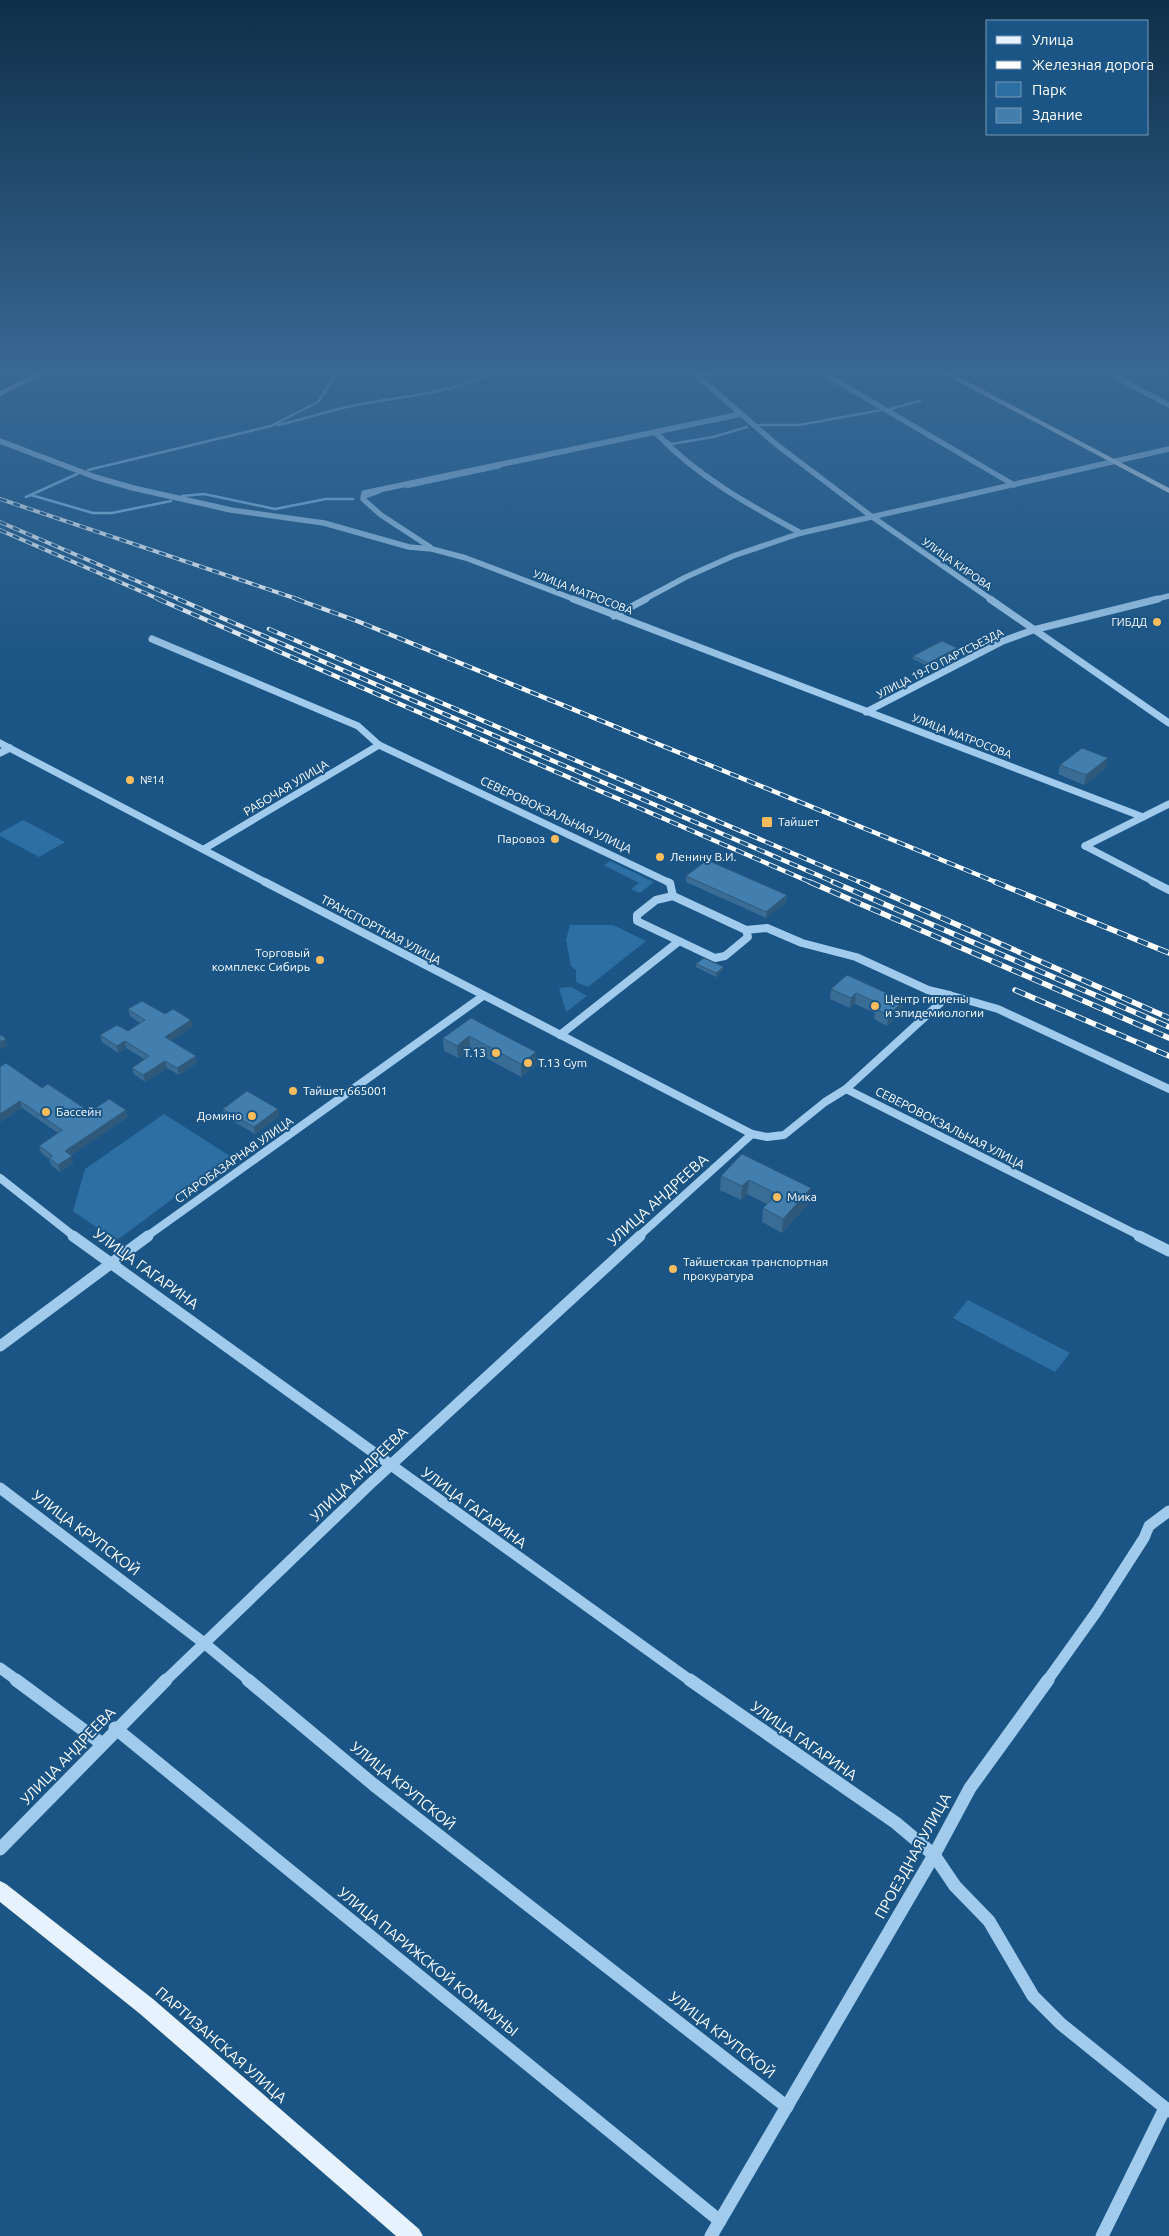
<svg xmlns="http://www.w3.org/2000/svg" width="1169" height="2236" viewBox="0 0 1169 2236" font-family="Ubuntu,sans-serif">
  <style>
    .green { fill: #2d6fa3 }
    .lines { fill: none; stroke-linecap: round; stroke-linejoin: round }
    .stream { stroke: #94c8ee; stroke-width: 2.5 }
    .minor-far4 { stroke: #a1cbec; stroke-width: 5.5 }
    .minor-far3 { stroke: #a1cbec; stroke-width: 7 }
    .minor-far2 { stroke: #a1cbec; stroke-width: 8 }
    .minor-far1 { stroke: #a1cbec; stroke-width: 11 }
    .minor { stroke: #a1cbec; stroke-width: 13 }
    .major { fill: #e6f2ff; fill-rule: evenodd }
    .rail-far2-casing { stroke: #fff; stroke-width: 4 }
    .rail-far1-casing { stroke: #fff; stroke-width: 4.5 }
    .rail-casing { stroke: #fff; stroke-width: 5.5 }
    .rail-far2 { stroke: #1a5585; stroke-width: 2.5; stroke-dasharray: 7; stroke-linecap: butt }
    .rail-far1 { stroke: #1a5585; stroke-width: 3; stroke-dasharray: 9; stroke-linecap: butt }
    .rail { stroke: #1a5585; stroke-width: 4; stroke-dasharray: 11; stroke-linecap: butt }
    .wall { fill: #3a6d96 }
    .shaded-wall { fill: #2f597a }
    .building { fill: #437fae; stroke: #2f597a }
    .poi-dot { fill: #fdbd5d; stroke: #1a5585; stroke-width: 2 }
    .labels { text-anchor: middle; stroke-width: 4; stroke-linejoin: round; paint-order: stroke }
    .far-street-label { font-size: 11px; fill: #fff; stroke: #1a5585 }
    .far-poi-label { font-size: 11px; fill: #fff; stroke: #1a5585; text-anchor: end }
    .street-label { font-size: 12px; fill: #fff; stroke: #1a5585 }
    .poi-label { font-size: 12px; fill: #fff; stroke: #1a5585; text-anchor: start }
    .near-street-label { font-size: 15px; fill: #fff; stroke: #1a5585 }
  </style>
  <rect width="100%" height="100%" fill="#1a5585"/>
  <g class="green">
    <polygon points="23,820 65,842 39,857 0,836 0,833"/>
    <polygon points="610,861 654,882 640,893 631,889 639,883 604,865"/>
    <polygon points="570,925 613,925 646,941 588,987 576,982 576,970 571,966 566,940"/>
    <polygon points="571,987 587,996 566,1012 559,988"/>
    <polygon points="164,1114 230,1156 116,1241 73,1211 85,1169"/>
    <polygon points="968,1300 1070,1353 1055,1372 953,1318"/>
  </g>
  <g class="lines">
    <g class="stream">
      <polyline points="890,409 920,401"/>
      <path d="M278,425c27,-6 52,-15 79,-20 46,-9 92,-11 135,-32"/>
      <polyline points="759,425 799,425 882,410"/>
      <polyline points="667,441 671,444 713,437 747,427"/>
      <polyline points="88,470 271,426 318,402 337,373"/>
      <polyline points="407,487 500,467"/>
      <polyline points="31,495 93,513 112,513 171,501"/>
      <polyline points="182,496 204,494 275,509 326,499 353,499"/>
      <polyline points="26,497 77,474"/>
      <polyline points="366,497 380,492"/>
    </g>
    <g class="minor-far4">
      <polyline points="694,373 777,445 871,516 992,600"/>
      <polyline points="823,373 1014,485"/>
      <polyline points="1108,373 1169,405"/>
      <polyline points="697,375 711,373"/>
      <path d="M657,434c41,43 92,71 144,99"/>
      <polyline points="0,441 95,477 133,488 231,510 324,523 409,547 432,549 466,558 576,600"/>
      <polyline points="430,547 381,515 363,499 364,493 741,414"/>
      <polyline points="643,600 686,577 733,556 801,533 1169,449"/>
      <polyline points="1153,600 1169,596"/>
    </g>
    <g class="minor-far3">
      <polyline points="573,599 1143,817"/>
      <polyline points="990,599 1169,723"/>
      <polyline points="614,616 646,599"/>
      <polyline points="152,639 358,726 379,745 670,883"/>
      <polyline points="866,712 1003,641 1033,630 1158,599"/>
      <polyline points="0,743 267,883"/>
      <polyline points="0,753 10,748"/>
      <polyline points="1085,846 1156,883"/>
      <polyline points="1085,846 1169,804"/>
      <polyline points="204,849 379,745"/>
    </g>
    <g class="minor-far2">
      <polyline points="265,882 752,1134 767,1137 784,1135 825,1102 846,1089"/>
      <polyline points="668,882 670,883 673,896 746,930 767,928 802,943 856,957 928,990 949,995 846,1089 1142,1237"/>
      <polyline points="1153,882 1169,890"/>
      <polyline points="673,896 656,900 637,915 637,921 715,958 725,956 748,937 746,930"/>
      <polyline points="949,995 998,1009 1169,1089"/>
      <polyline points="560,1035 678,942"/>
      <polyline points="0,1178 75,1237"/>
      <polyline points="146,1237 483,996"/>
      <polyline points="638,1237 752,1134"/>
    </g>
    <g class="minor-far1">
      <polyline points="73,1236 691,1681"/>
      <polyline points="1139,1236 1169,1251"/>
      <polyline points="0,1346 148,1236"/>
      <polyline points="0,1488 204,1643 250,1681"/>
      <polyline points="0,1668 18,1681"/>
      <polyline points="165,1681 369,1485 640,1236"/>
      <polyline points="1047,1681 1097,1611 1144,1538 1149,1526 1169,1511"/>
    </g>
    <g class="minor">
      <polyline points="16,1680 101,1743"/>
      <polyline points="248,1680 374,1785 787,2107"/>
      <polyline points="690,1680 896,1823 934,1855 955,1886 989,1921 1033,1996 1061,2024 1169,2111"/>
      <polyline points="115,1728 720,2221"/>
      <polyline points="0,1849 166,1680"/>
      <polyline points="711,2236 934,1855 970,1788 1048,1680"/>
      <polyline points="1102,2236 1165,2108"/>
    </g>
    <g class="major">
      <polygon points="36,373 45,373 0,396 0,391"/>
      <polygon points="942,373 951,373 1169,488 1169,493"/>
      <polygon points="0,1881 6,1884 153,1999 419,2229 423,2236 396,2236 139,2013 0,1902"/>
    </g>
    <defs>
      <g id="rail-far2">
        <polyline points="0,499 300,600"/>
        <polyline points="0,522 181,600"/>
        <polyline points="0,530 161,600"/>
      </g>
      <g id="rail-far1">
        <polyline points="158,599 812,883"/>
        <polyline points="178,599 836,883"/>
        <polyline points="296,599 357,621 998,883"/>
        <polyline points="269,629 862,883"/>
      </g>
      <g id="rail">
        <polyline points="810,882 1169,1038"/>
        <polyline points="833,882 1169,1027"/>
        <polyline points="860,882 1169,1018"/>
        <polyline points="995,882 1169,953"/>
        <polyline points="1015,990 1169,1056"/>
      </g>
    </defs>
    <use href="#rail-far2" class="rail-far2-casing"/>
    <use href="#rail-far1" class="rail-far1-casing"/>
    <use href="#rail" class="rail-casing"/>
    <use href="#rail-far2" class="rail-far2"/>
    <use href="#rail-far1" class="rail-far1"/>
    <use href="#rail" class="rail"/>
  </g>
  <g class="wall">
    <polygon points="957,648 956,651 927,666 913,659 913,656"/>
    <polygon points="1060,765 1106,768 1084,785 1058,774"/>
    <polygon points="686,876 787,895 786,902 766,918 686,882"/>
    <polygon points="696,964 723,970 716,977 696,967"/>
    <polygon points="831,989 904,1001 902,1011 887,1026 874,1019 875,1013 855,1004 850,1008 830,999"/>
    <polygon points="128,1009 165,1014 191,1020 192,1027 171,1040 197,1063 179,1075 167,1068 145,1082 134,1074 132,1068 144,1059 126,1048 118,1053 102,1042 100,1035 128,1031 140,1023 130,1016"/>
    <polygon points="471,1018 537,1064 521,1077 470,1049 458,1058 444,1051 443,1038"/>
    <polygon points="0,1067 90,1112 126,1110 128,1117 71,1155 73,1163 60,1172 51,1165 49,1159 41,1153 39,1146 58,1133 22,1108 0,1122"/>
    <polygon points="223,1109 278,1109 279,1116 255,1134 224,1116"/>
    <polygon points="742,1154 810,1202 782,1233 762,1222 763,1208 767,1204 747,1194 741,1200 720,1190 721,1176"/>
  </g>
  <g class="shaded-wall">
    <polygon points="957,648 956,651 927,666 928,663"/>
    <polygon points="1108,758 1106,768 1084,785 1086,775"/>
    <polygon points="787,895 786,902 766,918 766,912"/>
    <polygon points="724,967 723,970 716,977 716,973"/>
    <polygon points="856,993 855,1004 850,1008 851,998"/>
    <polygon points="904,1001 902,1011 887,1026 888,1015"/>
    <polygon points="191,1020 192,1027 167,1044 165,1037"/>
    <polygon points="469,1036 470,1049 458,1058 457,1046"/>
    <polygon points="6,1039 8,1046 0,1050 0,1042"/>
    <polygon points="125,1041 126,1048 118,1053 117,1046"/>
    <polygon points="536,1052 537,1064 521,1077 521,1064"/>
    <polygon points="196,1056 197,1063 179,1075 177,1068"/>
    <polygon points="165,1061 167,1068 145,1082 143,1075"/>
    <polygon points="20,1101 22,1108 0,1122 0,1114"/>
    <polygon points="278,1109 279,1116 255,1134 254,1127"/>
    <polygon points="126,1110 128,1117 67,1158 65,1151"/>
    <polygon points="72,1156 73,1163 60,1172 58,1165"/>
    <polygon points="749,1180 747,1194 741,1200 742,1186"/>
    <polygon points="811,1188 810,1202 782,1233 783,1219"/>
  </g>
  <g class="building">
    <polygon points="942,641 957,648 928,663 913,656"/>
    <polygon points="1082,748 1108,758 1086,775 1060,765"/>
    <polygon points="707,860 787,895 766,912 686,876"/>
    <polygon points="704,958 724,967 716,973 696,964"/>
    <polygon points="847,975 904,1001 888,1015 875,1009 880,1004 856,993 851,998 831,989"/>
    <polygon points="142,1001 165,1014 173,1009 191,1020 165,1037 196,1056 177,1068 165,1061 143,1075 132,1068 149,1056 125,1041 117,1046 100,1035 117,1025 128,1031 145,1020 128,1009"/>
    <polygon points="471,1018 536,1052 521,1064 469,1036 457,1046 443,1038"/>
    <polygon points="0,1034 6,1039 0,1042"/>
    <polygon points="6,1063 42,1088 48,1084 90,1112 109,1099 126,1110 65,1151 72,1156 58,1165 49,1158 53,1156 39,1146 62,1130 20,1101 0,1114 0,1067"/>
    <polygon points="247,1091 278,1109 254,1127 223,1109"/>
    <polygon points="742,1154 811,1188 783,1219 763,1208 777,1194 749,1180 742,1186 721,1176"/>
  </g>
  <linearGradient id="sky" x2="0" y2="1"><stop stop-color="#0e2f49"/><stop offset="0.54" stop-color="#386894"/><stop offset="1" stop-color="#386894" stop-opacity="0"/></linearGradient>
  <rect width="1169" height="686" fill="url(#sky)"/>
  <g class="poi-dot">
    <circle cx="1157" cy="622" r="5"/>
    <circle cx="130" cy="780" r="5"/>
    <rect x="761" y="816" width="12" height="12" rx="2.5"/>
    <circle cx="555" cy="839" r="5"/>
    <circle cx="660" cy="857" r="5"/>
    <circle cx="320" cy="960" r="5"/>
    <circle cx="875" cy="1006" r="5"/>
    <circle cx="496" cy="1053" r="5"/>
    <circle cx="528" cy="1063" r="5"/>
    <circle cx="293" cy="1091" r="5"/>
    <circle cx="46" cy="1112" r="5"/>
    <circle cx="252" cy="1116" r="5"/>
    <circle cx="777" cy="1197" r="5"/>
    <circle cx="673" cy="1269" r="5"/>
  </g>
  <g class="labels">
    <g class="far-street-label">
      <text transform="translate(957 564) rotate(35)" y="4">УЛИЦА КИРОВА</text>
      <text transform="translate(583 592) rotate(21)" y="4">УЛИЦА МАТРОСОВА</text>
      <text transform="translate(940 663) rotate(-27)" y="4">УЛИЦА 19-ГО ПАРТСЪЕЗДА</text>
      <text transform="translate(962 736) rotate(21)" y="4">УЛИЦА МАТРОСОВА</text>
    </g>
    <g class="far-poi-label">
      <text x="1147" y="626">ГИБДД</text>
      <text x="140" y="784" text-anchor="start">№14</text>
    </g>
    <g class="street-label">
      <text transform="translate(286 788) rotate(-31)" y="4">РАБОЧАЯ УЛИЦА</text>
      <text transform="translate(556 815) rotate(25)" y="4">СЕВЕРОВОКЗАЛЬНАЯ УЛИЦА</text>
      <text transform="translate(381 930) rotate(28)" y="4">ТРАНСПОРТНАЯ УЛИЦА</text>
      <text transform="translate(950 1128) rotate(27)" y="4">СЕВЕРОВОКЗАЛЬНАЯ УЛИЦА</text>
      <text transform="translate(234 1160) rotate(-35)" y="4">СТАРОБАЗАРНАЯ УЛИЦА</text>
    </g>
    <g class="poi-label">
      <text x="778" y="826">Тайшет</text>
      <text x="545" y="843" text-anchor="end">Паровоз</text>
      <text x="670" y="861">Ленину В.И.</text>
      <text x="310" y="957" text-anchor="end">Торговый<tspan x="310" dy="14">комплекс Сибирь</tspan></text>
      <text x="885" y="1003">Центр гигиены<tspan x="885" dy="14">и эпидемиологии</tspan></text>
      <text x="486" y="1057" text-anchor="end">T.13</text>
      <text x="538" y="1067">T.13 Gym</text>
      <text x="303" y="1095">Тайшет 665001</text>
      <text x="56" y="1116">Бассейн</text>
      <text x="242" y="1120" text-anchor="end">Домино</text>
      <text x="787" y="1201">Мика</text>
      <text x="683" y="1266">Тайшетская транспортная<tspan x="683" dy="14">прокуратура</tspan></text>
    </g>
    <g class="near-street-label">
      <text transform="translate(658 1200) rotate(-42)" y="5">УЛИЦА АНДРЕЕВА</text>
      <text transform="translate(146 1269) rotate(36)" y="5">УЛИЦА ГАГАРИНА</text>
      <text transform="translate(359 1474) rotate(-44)" y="5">УЛИЦА АНДРЕЕВА</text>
      <text transform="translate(474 1508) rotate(36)" y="5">УЛИЦА ГАГАРИНА</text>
      <text transform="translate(86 1533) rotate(37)" y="5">УЛИЦА КРУПСКОЙ</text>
      <text transform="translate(804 1741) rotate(35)" y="5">УЛИЦА ГАГАРИНА</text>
      <text transform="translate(68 1756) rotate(-46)" y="5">УЛИЦА АНДРЕЕВА</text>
      <text transform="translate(403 1786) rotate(39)" y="5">УЛИЦА КРУПСКОЙ</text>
      <text transform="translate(913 1856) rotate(-61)" y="5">ПРОЕЗДНАЯ УЛИЦА</text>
      <text transform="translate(428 1962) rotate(39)" y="5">УЛИЦА ПАРИЖСКОЙ КОММУНЫ</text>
      <text transform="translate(722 2035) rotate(38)" y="5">УЛИЦА КРУПСКОЙ</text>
      <text transform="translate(221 2045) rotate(41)" y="5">ПАРТИЗАНСКАЯ УЛИЦА</text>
    </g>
  </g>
  <rect x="986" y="20" width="162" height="115" fill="#1a5585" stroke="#7699b6"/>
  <rect x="996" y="36" width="25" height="8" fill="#e6f2ff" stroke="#7699b6"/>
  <text x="1032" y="45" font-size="15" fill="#ffffff">Улица</text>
  <rect x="996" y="61" width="25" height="8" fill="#ffffff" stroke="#7699b6"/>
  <text x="1032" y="70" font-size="15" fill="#ffffff">Железная дорога</text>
  <rect x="996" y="82" width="25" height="15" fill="#2d6fa3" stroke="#7699b6"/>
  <text x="1032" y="95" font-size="15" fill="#ffffff">Парк</text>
  <rect x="996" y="108" width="25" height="15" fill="#437fae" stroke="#7699b6"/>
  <text x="1032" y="120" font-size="15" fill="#ffffff">Здание</text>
</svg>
